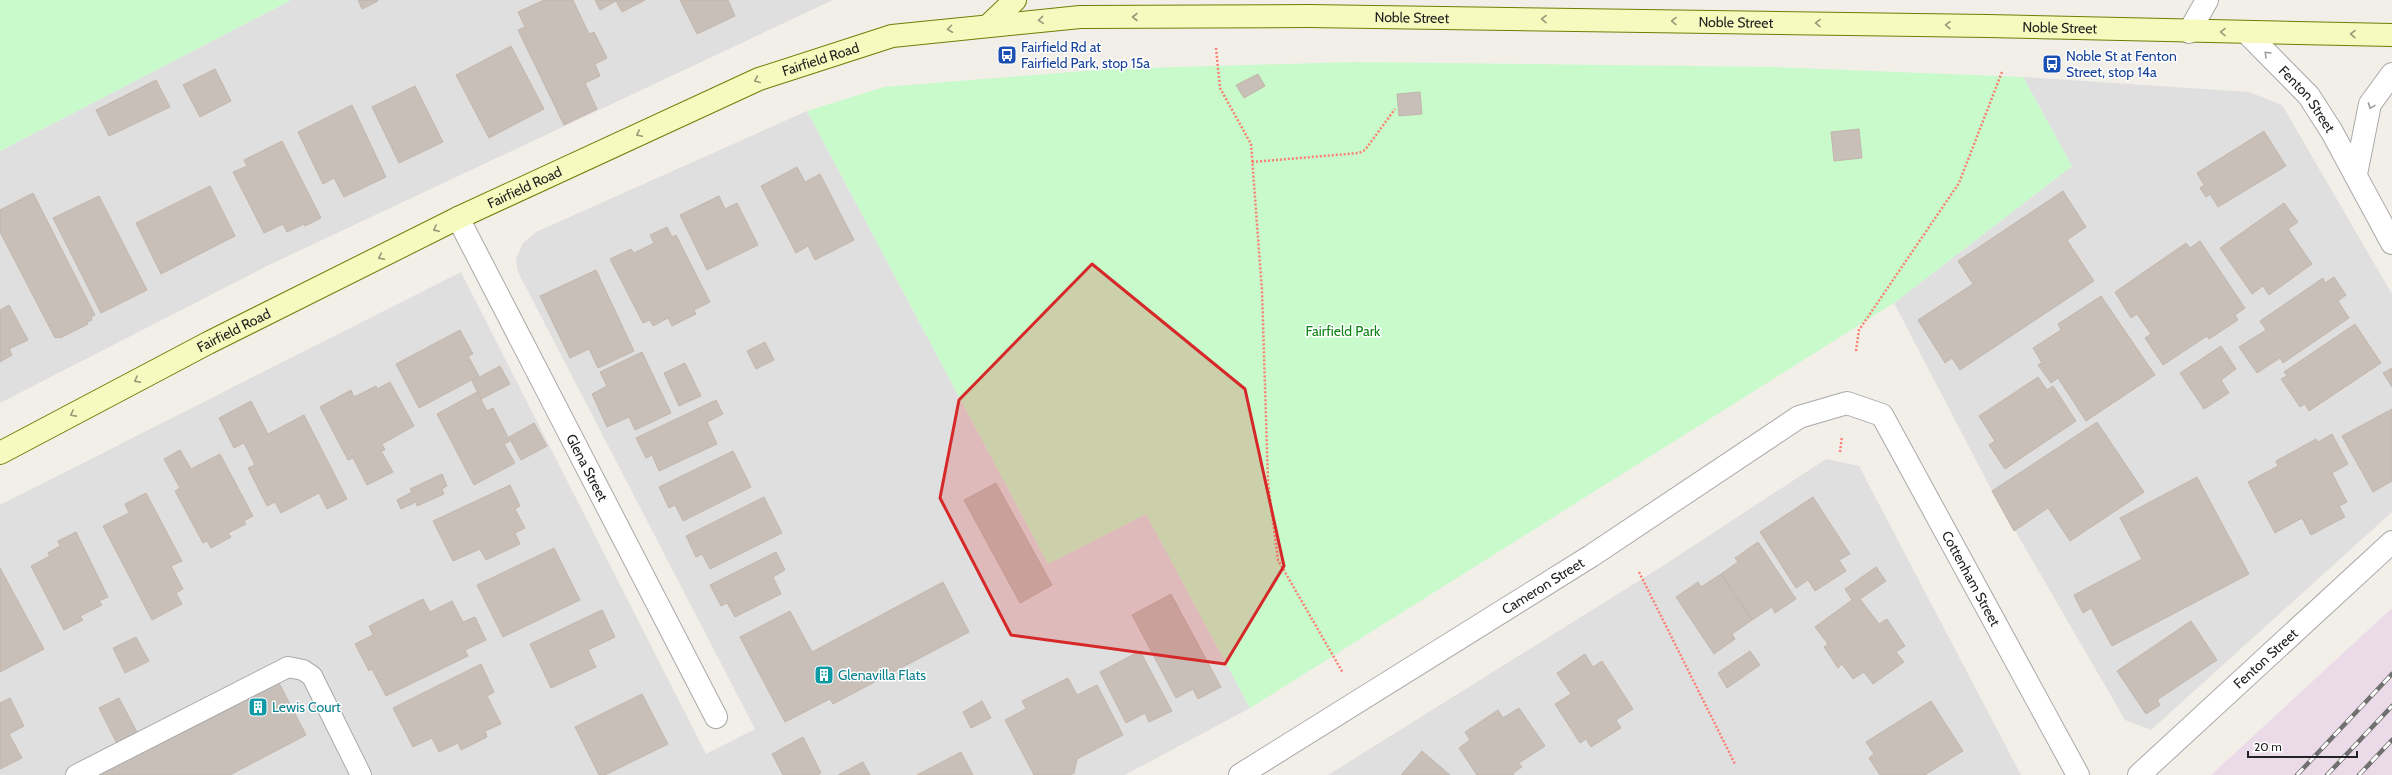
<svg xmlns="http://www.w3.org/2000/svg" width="2392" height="775" viewBox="0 0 2392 775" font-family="Cabin,sans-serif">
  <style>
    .residential { fill: #e0dfdf }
    .industrial { fill: #ebdbe8 }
    .park { fill: #c8facc }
    .building { fill: #c7bfb8; stroke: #c4b6ab }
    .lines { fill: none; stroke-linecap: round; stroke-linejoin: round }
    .service-casing { stroke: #a9a9a9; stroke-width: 22 }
    .minor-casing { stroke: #a9a9a9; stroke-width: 24 }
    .secondary-casing { stroke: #707d05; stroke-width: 24 }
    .path { stroke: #fa8072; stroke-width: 2.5; stroke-dasharray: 2 2; stroke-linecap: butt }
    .service { stroke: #fff; stroke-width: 20 }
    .minor { stroke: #fff; stroke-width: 22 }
    .secondary { stroke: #f7fabf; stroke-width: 22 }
    .rail-casing { stroke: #707070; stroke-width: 4.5 }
    .rail { stroke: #fff; stroke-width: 3; stroke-dasharray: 9; stroke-linecap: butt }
    .oneway { stroke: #979978 }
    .oneway2 { stroke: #9c9c9c }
    .marked { fill: #d62828; fill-opacity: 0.2; stroke: #d62828; stroke-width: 3; stroke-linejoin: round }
    .labels { text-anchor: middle; stroke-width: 3; stroke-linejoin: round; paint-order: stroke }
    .street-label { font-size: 14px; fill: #222; stroke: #fff }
    .transit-label { font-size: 14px; fill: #164399; stroke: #fff; text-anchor: start }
    .park-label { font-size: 14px; fill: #0c8416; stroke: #fff }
    .culture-label { font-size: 14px; fill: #0d838f; stroke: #fff; text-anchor: start }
  </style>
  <rect width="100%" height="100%" fill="#f2efe9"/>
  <g class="residential">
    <polygon points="291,0 833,0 269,265 0,403 0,151"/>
    <polygon points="2023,77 2249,92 2282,105 2392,294 2392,512 2151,730 2125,720 1992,491 1894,303 2072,166"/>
    <polygon points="807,111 1048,564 1146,514 1250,708 1125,775 0,775 0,505 461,272 706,754 755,729 518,272 516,259 523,243 536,232"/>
    <polygon points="1826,459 1859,466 2021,775 1328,775 1661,567"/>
  </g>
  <polygon class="industrial" points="2392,608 2392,775 2211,775"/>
  <g class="park">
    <polygon points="0,0 291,0 0,151"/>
    <polygon points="1353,62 1774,67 2023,77 2072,166 1894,303 1250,708 1146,514 1048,564 807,111 884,87 1109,69"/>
  </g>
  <g class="building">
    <polygon points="358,0 377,0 378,1 362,9"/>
    <polygon points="544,0 573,0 589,34 594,32 607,58 595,64 600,76 585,83 597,109 564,125 518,30 525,27 518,12"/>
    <polygon points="595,0 645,0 622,12 616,1 600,10"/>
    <polygon points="680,0 728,0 735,16 697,34"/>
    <polygon points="511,46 544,109 489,138 456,75"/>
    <polygon points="215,69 231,101 200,117 183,85"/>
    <polygon points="1258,74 1265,86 1244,98 1236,85"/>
    <polygon points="156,80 170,107 109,136 96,110"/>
    <polygon points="415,86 443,142 399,163 372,107"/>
    <polygon points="1420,92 1422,114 1399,116 1397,94"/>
    <polygon points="352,105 386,177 344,197 334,178 323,184 298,132"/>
    <polygon points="1859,129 1862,158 1834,161 1831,132"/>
    <polygon points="2264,131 2286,166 2218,207 2210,194 2206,197 2200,188 2204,185 2197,173"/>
    <polygon points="282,141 321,218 305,226 304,224 287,232 283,224 264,233 233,172 247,166 244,160"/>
    <polygon points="797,167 805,182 820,174 854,240 815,260 808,246 796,253 761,186"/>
    <polygon points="210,186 235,236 161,274 136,223"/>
    <polygon points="2063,191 2086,227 2067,240 2094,281 1960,370 1952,358 1945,363 1918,320 1973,284 1958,261"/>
    <polygon points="33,193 95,315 91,317 92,320 87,322 88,324 60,338 59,337 55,338 0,232 0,210"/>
    <polygon points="99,196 147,290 101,313 53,218"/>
    <polygon points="719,196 725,209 737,203 758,245 707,270 680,215"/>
    <polygon points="2284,203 2298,222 2288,229 2312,264 2269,295 2263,286 2252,294 2220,248"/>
    <polygon points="667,227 672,237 676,235 710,302 694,310 696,314 672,326 668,318 653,326 650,320 643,323 610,259 631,249 634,253 654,243 650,235"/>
    <polygon points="2200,241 2245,308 2235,315 2238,320 2209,339 2207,336 2163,365 2145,338 2151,334 2137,314 2131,318 2115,292 2186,243 2190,248"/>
    <polygon points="596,270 634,351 598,368 589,349 570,358 540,296"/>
    <polygon points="2334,277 2346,295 2338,301 2349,318 2283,363 2280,358 2257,373 2239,347 2266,330 2260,321 2323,278 2325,283"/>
    <polygon points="2101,296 2155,375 2086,421 2058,378 2051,383 2038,365 2042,363 2033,348 2061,330 2058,324"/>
    <polygon points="9,305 28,340 9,349 12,355 0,362 0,310"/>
    <polygon points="2355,324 2381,363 2309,411 2305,404 2300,407 2281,379 2287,376 2284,372"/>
    <polygon points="460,330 473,354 468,356 479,376 419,408 396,364"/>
    <polygon points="765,342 774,360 756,369 747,351"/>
    <polygon points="2221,346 2236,369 2221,380 2229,393 2204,409 2180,373"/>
    <polygon points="642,352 671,413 635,430 629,417 607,427 592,394 607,386 600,372"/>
    <polygon points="685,363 701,396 679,406 664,373"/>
    <polygon points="500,366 510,384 481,399 472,381"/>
    <polygon points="2392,368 2392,387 2383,373"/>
    <polygon points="2038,377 2047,390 2053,386 2076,421 2005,469 1989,445 1995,441 1979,416"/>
    <polygon points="390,382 414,426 382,444 385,450 381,451 393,472 367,485 353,458 348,460 320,407 351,390 354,397 376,386 377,389"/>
    <polygon points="477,392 487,411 493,408 510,441 504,444 515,463 474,485 437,414"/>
    <polygon points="716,400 723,414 707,422 717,444 659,471 652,455 646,458 636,438"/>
    <polygon points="251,401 268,434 304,415 347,499 327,509 319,493 281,513 275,502 267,506 248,468 255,465 244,443 234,448 219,418"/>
    <polygon points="2392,409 2392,481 2373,492 2342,436"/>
    <polygon points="2097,422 2144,492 2070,541 2048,508 2014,531 1992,491"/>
    <polygon points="534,423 547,446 521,460 509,437"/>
    <polygon points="2332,434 2348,464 2332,473 2347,502 2339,506 2345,517 2311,535 2302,518 2275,533 2248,482 2278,466 2276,461 2316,439 2318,442"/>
    <polygon points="180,450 191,469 220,454 253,516 244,521 246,524 228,533 231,537 211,548 207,541 203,543 175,491 180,488 164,459"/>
    <polygon points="733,451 751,487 683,521 675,505 669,508 659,487"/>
    <polygon points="442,474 447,486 442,489 444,494 417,506 416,502 401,509 397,500 412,492 410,489"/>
    <polygon points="2197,477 2249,574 2112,646 2091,608 2083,613 2074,595 2142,559 2120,518"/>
    <polygon points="996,483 1052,585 1020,603 964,500"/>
    <polygon points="510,485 520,506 515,509 525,528 515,533 520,544 486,560 480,549 453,561 433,521"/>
    <polygon points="146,493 182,561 171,566 183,589 176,593 182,604 152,620 103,526 129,513 125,504"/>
    <polygon points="764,497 782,533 710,569 702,554 696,557 686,536"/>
    <polygon points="1813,497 1850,554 1839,560 1846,571 1815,591 1808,580 1796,588 1760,532"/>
    <polygon points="76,532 108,597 99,601 102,605 80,616 83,620 64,630 31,566 50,556 48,553 60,546 58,541"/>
    <polygon points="1758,542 1796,599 1775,613 1772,607 1752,620 1721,574 1738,562 1735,558"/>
    <polygon points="554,548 580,600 503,637 477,585"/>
    <polygon points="776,552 785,570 773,577 781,594 735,617 727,603 721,606 710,585"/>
    <polygon points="1876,567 1886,581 1860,599 1879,624 1887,619 1905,646 1896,652 1904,662 1873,684 1864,672 1853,679 1842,664 1838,668 1824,647 1828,644 1815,627 1852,600 1845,589"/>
    <polygon points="0,568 44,649 0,672"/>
    <polygon points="1721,574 1752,620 1732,634 1735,639 1714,654 1676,597 1698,582 1701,587"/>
    <polygon points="943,582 969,632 833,704 830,699 785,722 740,637 790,611 812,652"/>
    <polygon points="1171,594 1221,687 1198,699 1193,689 1176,698 1132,615"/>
    <polygon points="423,599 430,612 452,601 463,622 475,617 486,640 465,650 468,656 386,696 372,669 369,671 355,644 373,635 369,626"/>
    <polygon points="602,610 615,637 588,650 596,667 551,688 530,644"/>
    <polygon points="2191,621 2217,660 2157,700 2160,705 2146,714 2117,671"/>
    <polygon points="136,637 149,661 125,673 113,648"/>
    <polygon points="1140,651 1172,711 1149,722 1145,713 1126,723 1100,672"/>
    <polygon points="1750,651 1760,665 1727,688 1718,673"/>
    <polygon points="1585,654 1593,667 1602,661 1633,709 1616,720 1621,728 1591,747 1586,739 1580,743 1555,704 1571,694 1557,673"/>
    <polygon points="481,664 494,692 487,696 501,724 485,731 487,737 461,750 458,743 439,752 432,738 413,747 393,708"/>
    <polygon points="1068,678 1077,695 1097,685 1123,735 1077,759 1074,773 1070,775 1034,775 1005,720 1026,709 1022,701"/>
    <polygon points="277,679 306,735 230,775 95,775"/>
    <polygon points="642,694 668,744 605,775 599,775 575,727"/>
    <polygon points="10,698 24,726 9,734 22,758 0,769 0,703"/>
    <polygon points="119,698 137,732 116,742 99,708"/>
    <polygon points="982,701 991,718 971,728 963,712"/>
    <polygon points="1931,701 1963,751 1925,775 1880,775 1869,758 1874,754 1866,742"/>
    <polygon points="1519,708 1545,746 1519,763 1522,767 1513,773 1514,775 1477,775 1459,748 1470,740 1465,732 1498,710 1503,718"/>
    <polygon points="803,737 821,773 817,775 783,775 772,754"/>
    <polygon points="1422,751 1450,775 1401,775"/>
    <polygon points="961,752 973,775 917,775"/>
    <polygon points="863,762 870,775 838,775"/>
  </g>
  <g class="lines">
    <defs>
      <polyline id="service" points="76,775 288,667 303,670 312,676 361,775"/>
      <g id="minor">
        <polyline points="2189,32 2207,0"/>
        <path id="s1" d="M2246,32l63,64 23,36 60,111"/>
        <polyline points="2356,174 2370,104 2392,74"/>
        <path id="s2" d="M458,218l258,499"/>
        <path id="s3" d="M1240,775l351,-219 208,-139 48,-14 35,12 196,360"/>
        <path id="s4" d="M2139,775l253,-233"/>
      </g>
      <g id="secondary">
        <polyline points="989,25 1015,0"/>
        <path id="s5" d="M0,453l208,-110 250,-125 301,-139 133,-43 188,-19 228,-1 679,10 405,9"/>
      </g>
    </defs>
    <use href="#service" class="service-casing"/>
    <use href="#minor" class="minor-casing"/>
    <use href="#secondary" class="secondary-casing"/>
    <g class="path">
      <polyline points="1216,48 1220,88 1251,144 1262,291 1268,482 1278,560 1343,673"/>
      <polyline points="1252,162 1359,153 1365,150 1395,109"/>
      <polyline points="1856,351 1859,330 1959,183 2002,72"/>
      <polyline points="1840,452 1842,436"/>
      <polyline points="1639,572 1735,764"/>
    </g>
    <use href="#service" class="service"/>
    <use href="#minor" class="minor"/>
    <use href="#secondary" class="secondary"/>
    <defs>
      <g id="rail">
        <polyline points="2297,775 2392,674"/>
        <polyline points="2327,775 2392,706"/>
        <polyline points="2359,775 2392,740"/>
      </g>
    </defs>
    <use href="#rail" class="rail-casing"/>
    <use href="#rail" class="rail"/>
  </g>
  <defs><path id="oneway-chevron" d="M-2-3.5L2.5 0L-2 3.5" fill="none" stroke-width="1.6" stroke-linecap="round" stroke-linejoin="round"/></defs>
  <g class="oneway">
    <use href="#oneway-chevron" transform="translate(1135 17) rotate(-180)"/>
    <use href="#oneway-chevron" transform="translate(1544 19) rotate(-179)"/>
    <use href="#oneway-chevron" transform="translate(1041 20) rotate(175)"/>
    <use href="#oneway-chevron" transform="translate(1674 21) rotate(-179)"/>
    <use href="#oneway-chevron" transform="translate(1818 23) rotate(-179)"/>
    <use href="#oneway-chevron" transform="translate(1948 25) rotate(-179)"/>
    <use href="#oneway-chevron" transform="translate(950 29) rotate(173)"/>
    <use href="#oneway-chevron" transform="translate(2223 32) rotate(-179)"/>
    <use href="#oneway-chevron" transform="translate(2353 34) rotate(-179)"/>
    <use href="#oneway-chevron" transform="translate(757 80) rotate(157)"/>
    <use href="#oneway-chevron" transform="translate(639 134) rotate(155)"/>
    <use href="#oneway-chevron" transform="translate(436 229) rotate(153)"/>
    <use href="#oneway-chevron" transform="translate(381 257) rotate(154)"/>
    <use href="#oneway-chevron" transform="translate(137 380) rotate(152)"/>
    <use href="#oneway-chevron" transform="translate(73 414) rotate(152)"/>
  </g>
  <g class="oneway2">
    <use href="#oneway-chevron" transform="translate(2267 54) rotate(-135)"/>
    <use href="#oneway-chevron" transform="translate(2371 106) rotate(110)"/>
  </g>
  <path class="marked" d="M1092,264l153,125 39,177 -59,98 -214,-29 -71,-137 19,-98z"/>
  <defs>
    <symbol id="bus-square" viewBox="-11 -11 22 22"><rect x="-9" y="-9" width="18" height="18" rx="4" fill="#1a4fb4" stroke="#fff"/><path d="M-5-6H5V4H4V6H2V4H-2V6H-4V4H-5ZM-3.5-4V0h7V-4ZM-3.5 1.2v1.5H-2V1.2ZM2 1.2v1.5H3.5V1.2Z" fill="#fff"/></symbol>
    <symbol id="building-square" viewBox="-11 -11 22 22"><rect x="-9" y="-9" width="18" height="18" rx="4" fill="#0f9aa8" stroke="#fff"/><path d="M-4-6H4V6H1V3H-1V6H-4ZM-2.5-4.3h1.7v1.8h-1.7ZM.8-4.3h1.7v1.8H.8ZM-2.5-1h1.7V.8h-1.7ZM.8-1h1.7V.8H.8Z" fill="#fff"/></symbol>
  </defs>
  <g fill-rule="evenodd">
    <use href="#bus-square" x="996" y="44" width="22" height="22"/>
    <use href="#bus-square" x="2041" y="53" width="22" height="22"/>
    <use href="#building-square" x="813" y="664" width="22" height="22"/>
    <use href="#building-square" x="247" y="696" width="22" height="22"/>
  </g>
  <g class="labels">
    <g class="street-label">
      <text dy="5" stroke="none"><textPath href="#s5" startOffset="1507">Noble Street</textPath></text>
      <text dy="5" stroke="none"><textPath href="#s5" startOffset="1831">Noble Street</textPath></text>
      <text dy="5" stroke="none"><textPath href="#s5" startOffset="2155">Noble Street</textPath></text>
      <text dy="5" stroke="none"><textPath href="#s5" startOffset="911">Fairfield Road</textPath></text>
      <text dy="5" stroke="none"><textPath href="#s1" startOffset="91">Fenton Street</textPath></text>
      <text dy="5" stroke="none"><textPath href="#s5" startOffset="588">Fairfield Road</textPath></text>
      <text dy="5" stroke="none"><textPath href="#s5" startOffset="264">Fairfield Road</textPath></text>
      <text dy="5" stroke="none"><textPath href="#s2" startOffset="281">Glena Street</textPath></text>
      <text dy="5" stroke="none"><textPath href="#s3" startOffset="937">Cottenham Street</textPath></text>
      <text dy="5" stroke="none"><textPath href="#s3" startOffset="357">Cameron Street</textPath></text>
      <text dy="5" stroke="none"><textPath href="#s4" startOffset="172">Fenton Street</textPath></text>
    </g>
    <g class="transit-label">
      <text x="1021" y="52">Fairfield Rd at<tspan x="1021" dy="16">Fairfield Park, stop 15a</tspan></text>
      <text x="2066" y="61">Noble St at Fenton<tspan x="2066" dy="16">Street, stop 14a</tspan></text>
    </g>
    <g class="park-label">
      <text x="1343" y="336">Fairfield Park</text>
    </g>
    <g class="culture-label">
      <text x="838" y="680">Glenavilla Flats</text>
      <text x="272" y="712">Lewis Court</text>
    </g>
  </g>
  <path d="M2248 751v6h109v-6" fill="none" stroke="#222222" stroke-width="2"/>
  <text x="2254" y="751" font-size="12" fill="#222222" stroke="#ffffff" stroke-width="3" paint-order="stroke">20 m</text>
</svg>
